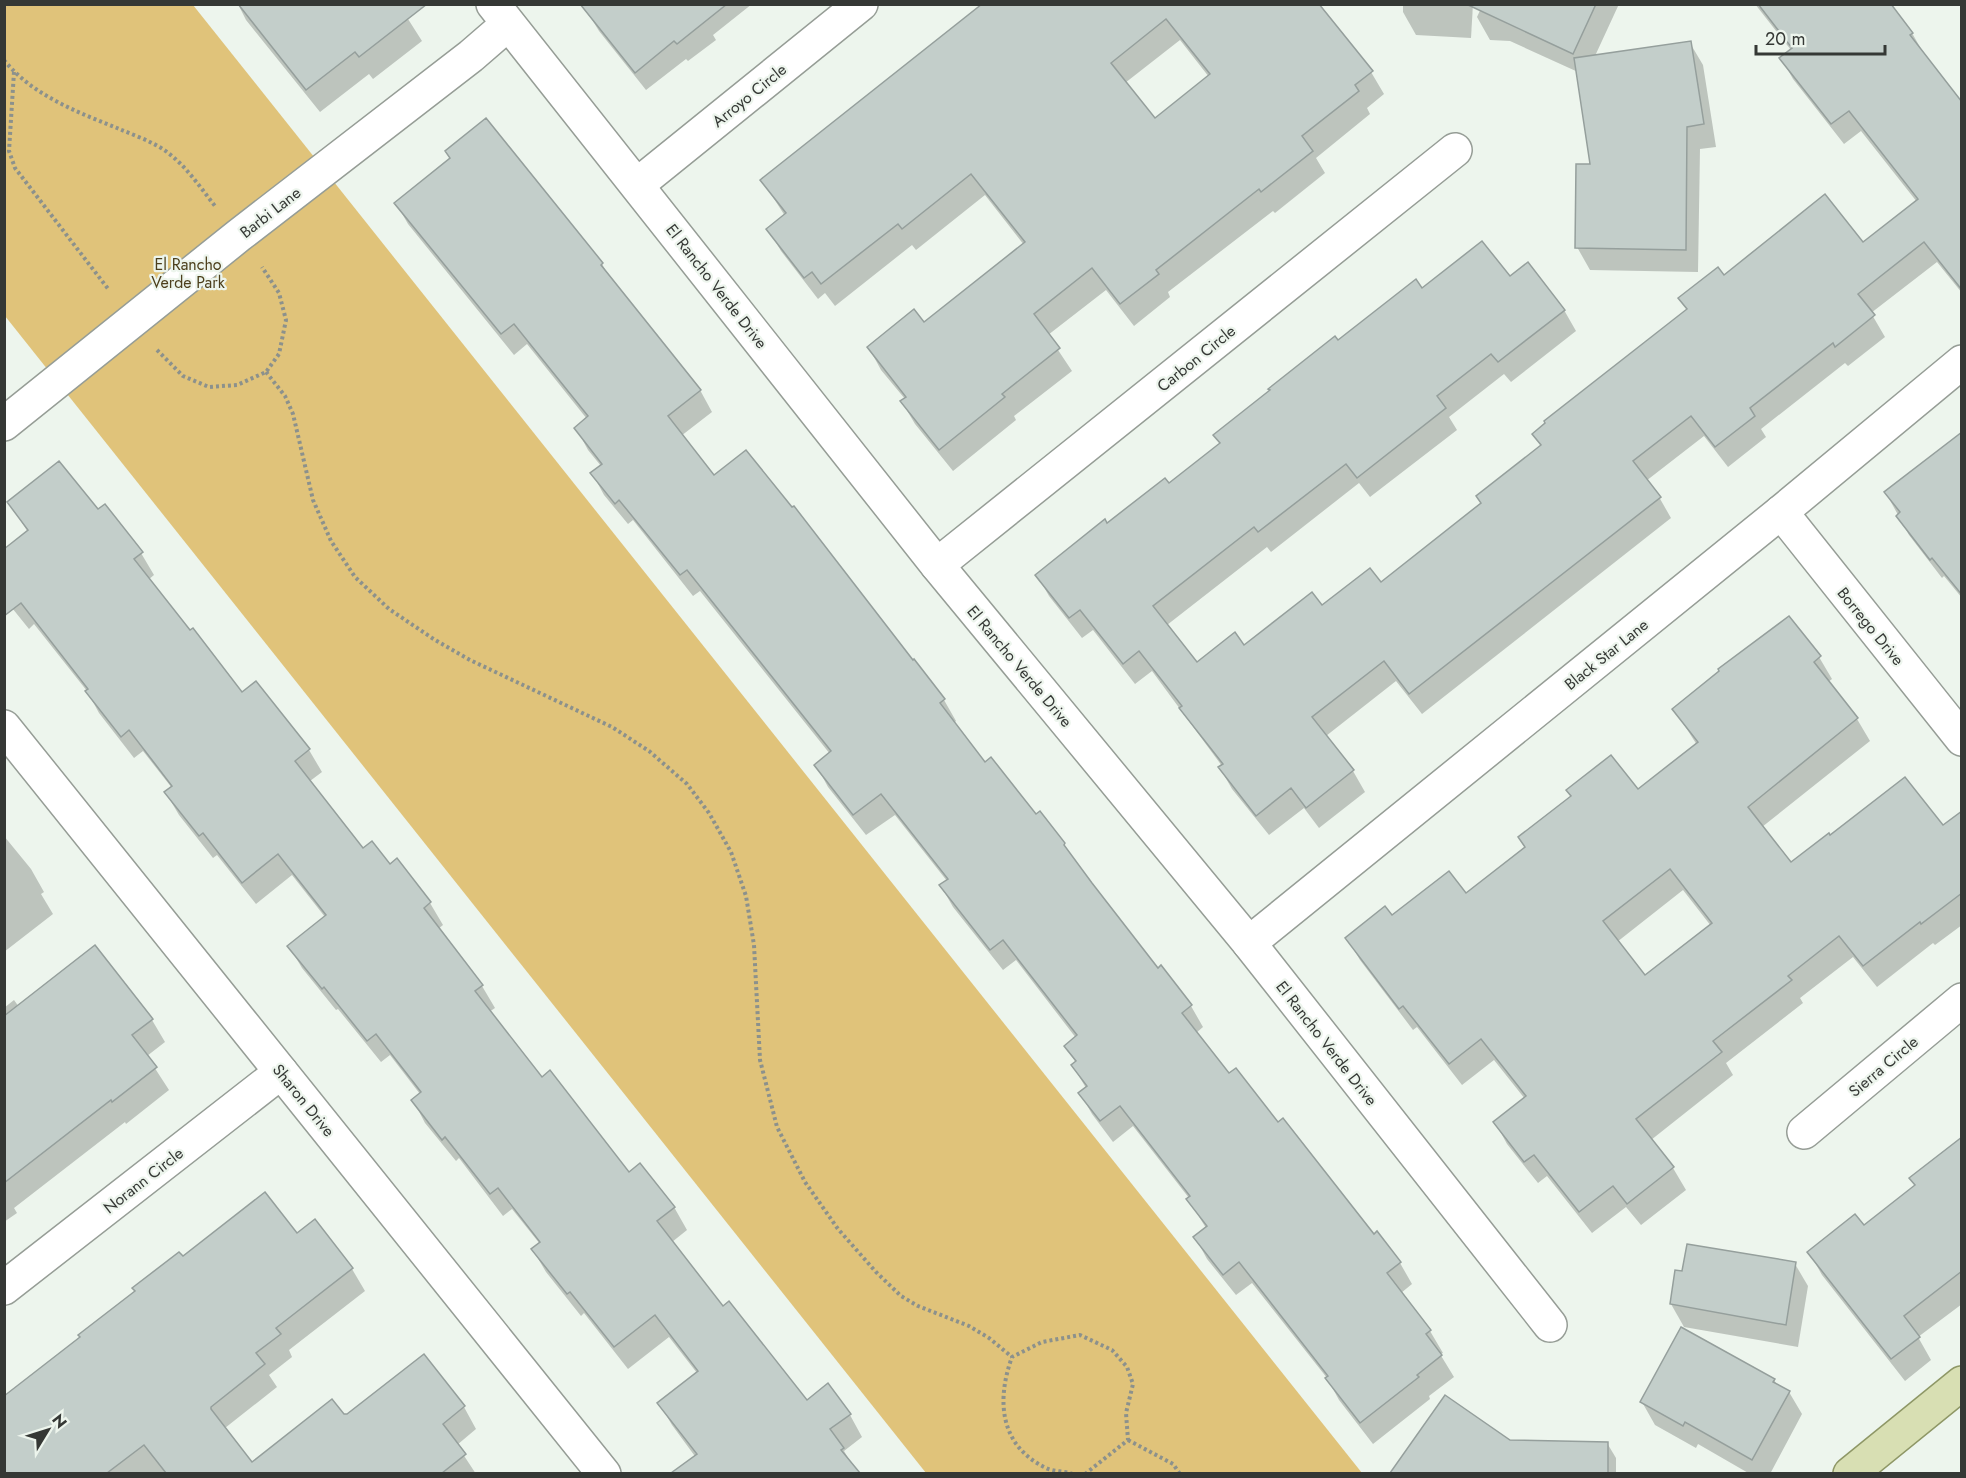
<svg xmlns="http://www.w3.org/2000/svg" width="1966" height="1478" viewBox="0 0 1966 1478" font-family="Jost,sans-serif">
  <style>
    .green { fill: #e0c37a }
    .shadow { fill: #0003; fill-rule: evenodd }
    .building { fill: #c3ceca; stroke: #959f9c; stroke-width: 1.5; fill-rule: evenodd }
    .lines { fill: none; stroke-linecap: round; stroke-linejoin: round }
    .minor-casing { stroke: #969d96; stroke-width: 36 }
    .major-casing { stroke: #8e9766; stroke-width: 36 }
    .path { stroke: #8c918c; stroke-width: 4; stroke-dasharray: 3 3; stroke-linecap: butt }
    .minor { stroke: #fff; stroke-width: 33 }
    .major { stroke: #d8dfb3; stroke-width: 33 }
    .labels { text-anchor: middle; stroke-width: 4.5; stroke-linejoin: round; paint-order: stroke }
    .street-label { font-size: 16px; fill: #353835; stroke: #edf5ed }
    .park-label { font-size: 16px; fill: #4c3f1c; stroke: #edf5ed }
  </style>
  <rect width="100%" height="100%" fill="#edf5ed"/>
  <polygon class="green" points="5,5 193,5 1362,1473 926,1473 5,316"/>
  <g class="shadow">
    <polygon points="238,4 397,4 408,19 422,41 373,79 369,74 320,112 246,20"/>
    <polygon points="592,4 752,4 713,35 716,40 688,61 686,59 646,90 599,31 588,13"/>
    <path d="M984,4h313l74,68 13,22 -17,14 3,6 -54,44 9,15 -50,40 -2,-2 -105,81 2,5 -36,29 -28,-36 -58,45 24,36 -58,45 2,4 -63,51 -38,-47 -13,-22 3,-3 -24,-29 -12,-22 55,-24 100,-79 -39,-50 -69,55 -4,-5 -77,61 -10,-13 -7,6 -37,-48 -13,-22 17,-13 -23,-36zM1180,40l29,37 -55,43 -29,-37z"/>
    <polygon points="1403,4 1473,4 1471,38 1416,35 1403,12"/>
    <polygon points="1483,4 1619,4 1595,56 1690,43 1703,65 1716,147 1700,149 1698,272 1590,270 1577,247 1591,165 1578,72 1510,41 1490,40 1477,17"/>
    <polygon points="1755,4 1889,4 1912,33 1924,54 1962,103 1962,293 1937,262 1871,313 1885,337 1848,366 1845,363 1761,429 1766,437 1728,467 1704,436 1646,481 1659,497 1671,518 1422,714 1396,681 1326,736 1353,771 1365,792 1319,828 1304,808 1269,835 1232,789 1220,768 1222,766 1152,671 1135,684 1093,630 1082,638 1049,596 1037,575 1107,525 1168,485 1220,444 1215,435 1338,342 1422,290 1510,279 1564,310 1576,331 1511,382 1504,374 1449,417 1457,430 1370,497 1359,483 1271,552 1267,547 1167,625 1197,664 1244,647 1322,607 1381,584 1482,504 1541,446 1534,434 1687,310 1680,299 1724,277 1862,244 1917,202 1861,131 1844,144 1793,79 1781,58 1791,50"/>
    <polygon points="396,203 602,264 612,282 700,390 712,412 681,436 713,477 912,663 914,661 944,700 956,721 954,723 985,764 1064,844 1074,861 1158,970 1191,1006 1203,1027 1196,1033 1229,1076 1277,1124 1374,1236 1376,1234 1400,1263 1412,1284 1401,1293 1430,1331 1443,1353 1440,1354 1454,1377 1429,1396 1430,1399 1373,1444 1339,1400 1327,1378 1252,1283 1236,1295 1207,1259 1195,1237 1206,1228 1188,1199 1189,1198 1133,1126 1113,1142 1092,1114 1080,1093 1086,1088 1073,1066 1076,1063 1066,1046 1076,1038 1016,960 1003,970 953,907 941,886 947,881 895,815 866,835 828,787 816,765 830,754 700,591 693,596 633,520 628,524 604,495 592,473 601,466 588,450 576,428 587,419 527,344 514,355 408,224"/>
    <polygon points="1962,451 1962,598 1944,576 1942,578 1909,535 1886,493"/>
    <polygon points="9,503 98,511 141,553 154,575 148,580 242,694 255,683 309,750 322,772 310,781 363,850 390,866 397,860 430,903 443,925 438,929 482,986 495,1008 489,1012 541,1079 629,1174 674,1207 687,1230 672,1242 723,1308 807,1402 850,1415 862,1437 844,1451 858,1474 708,1474 672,1425 659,1403 697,1373 669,1337 628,1369 584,1313 581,1316 546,1272 533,1250 540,1244 512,1209 503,1216 459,1158 456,1161 425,1123 413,1100 420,1094 390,1055 381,1062 338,1009 336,1010 302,968 289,946 325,917 292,875 256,904 217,855 213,858 179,815 166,793 172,788 143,751 134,758 99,713 87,691 34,624 29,629 4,598 28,532"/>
    <path d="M1819,657l13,22 -4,3 29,37 13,22 -108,86 29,38 151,-38 20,12v86l-27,20 -2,-2 -56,44 -24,-30 -53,41 3,5 -77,60 7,12 -82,65 22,28 13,22 -45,35 -15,-18 -34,26 -45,-57 -9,7 -31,-39 -12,-22 30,-23 -31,-39 -32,25 -45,-58 -4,3 -53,-70 -13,-22 44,-21 75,-22 60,-47 -6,-10 118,-47 59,-46 -23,-36zM1683,890l28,36 -66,52 -28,-36z"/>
    <polygon points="4,836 31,869 44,892 41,894 53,914 4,952"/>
    <polygon points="14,1000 19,1007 152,1020 165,1042 147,1056 169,1090 126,1124 125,1122 14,1208 17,1213 4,1222 4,1008"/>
    <polygon points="1962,1139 1962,1304 1918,1337 1931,1360 1905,1381 1822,1275 1809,1252 1863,1227 1916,1186"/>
    <polygon points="297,1235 352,1269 365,1291 289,1350 292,1357 269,1375 277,1387 225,1428 251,1464 343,1415 347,1415 423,1356 464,1407 476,1429 457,1445 476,1474 4,1474 4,1404 7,1396 136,1292 182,1259"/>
    <polygon points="1795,1264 1808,1286 1798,1347 1684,1327 1671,1304"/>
    <polygon points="1774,1380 1778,1386 1789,1392 1802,1414 1770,1474 1750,1474 1698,1444 1696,1448 1655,1425 1642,1402"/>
    <polygon points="1445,1397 1521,1459 1511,1474 1392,1474"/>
    <polygon points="1525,1442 1607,1443 1616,1458 1616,1474 1525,1474"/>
  </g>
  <g class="building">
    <polygon points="238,4 427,4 359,57 355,52 306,90"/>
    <polygon points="580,4 727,4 677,44 674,41 635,73"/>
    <path d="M982,4h337l54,67 -18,14 4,6 -57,45 11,15 -52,41 -2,-3 -103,81 3,4 -39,30 -28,-36 -58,46 26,34 -58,46 3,3 -66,53 -39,-49 6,-4 -39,-50 47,-38 10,13 101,-80 -54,-68 -69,55 -4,-5 -77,60 -9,-12 -8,6 -38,-49 20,-16 -26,-33zM1166,19l44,55 -55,44 -44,-55z"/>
    <polygon points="1466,4 1596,4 1573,54"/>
    <polygon points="1758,4 1891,4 1913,33 1910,35 1962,102 1962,290 1924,242 1858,294 1875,315 1835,347 1833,343 1750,408 1755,416 1715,447 1691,416 1633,461 1661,497 1409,694 1384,661 1312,717 1354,770 1306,808 1291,788 1256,816 1218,767 1223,764 1179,708 1182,706 1139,651 1123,664 1080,610 1069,618 1035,575 1105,519 1107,523 1165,478 1169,483 1220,443 1213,435 1270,390 1268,389 1335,336 1338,340 1416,279 1422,288 1482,241 1510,276 1528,262 1565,310 1498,362 1491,354 1437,396 1446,408 1357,478 1346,464 1258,532 1254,527 1153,606 1197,662 1235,632 1244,645 1312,592 1322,605 1370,568 1381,582 1481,503 1476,496 1541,445 1532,434 1545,423 1544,421 1687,309 1678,298 1718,267 1724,275 1825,194 1863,242 1918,199 1849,111 1831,124 1779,58 1792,48"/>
    <polygon points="1691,41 1704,124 1687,127 1686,250 1575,248 1576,164 1590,164 1574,58"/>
    <polygon points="486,118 603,263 601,265 701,390 668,416 714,475 746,450 792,507 794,506 913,660 914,659 945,699 940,703 985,762 991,757 1036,814 1040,811 1065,843 1064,845 1092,883 1158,968 1161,965 1192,1005 1182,1013 1229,1073 1236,1068 1278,1122 1283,1118 1374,1234 1377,1231 1401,1262 1387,1273 1431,1330 1426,1334 1442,1355 1417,1375 1419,1377 1360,1423 1325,1378 1328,1376 1239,1262 1223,1275 1193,1237 1207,1226 1186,1199 1190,1196 1120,1106 1100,1121 1078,1093 1087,1086 1071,1065 1076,1061 1064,1046 1077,1035 1003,940 990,950 939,885 948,879 881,794 853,815 814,765 831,751 687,570 680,575 619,500 615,504 590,473 602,464 574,428 588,416 514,324 501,334 394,203 450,158 445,151"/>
    <polygon points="1962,432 1962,595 1932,558 1930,560 1896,516 1900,512 1884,492"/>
    <polygon points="59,461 98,509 105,504 143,552 134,559 190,630 193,628 242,692 256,681 310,749 295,761 363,848 372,841 390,864 397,858 431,902 424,908 483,985 475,991 542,1077 550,1070 629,1172 640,1163 675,1207 657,1221 723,1306 729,1301 807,1400 828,1383 851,1414 830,1429 844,1448 841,1450 860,1473 671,1473 697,1454 657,1403 698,1371 655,1315 614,1347 570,1292 567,1294 531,1249 540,1242 498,1188 490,1194 445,1137 442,1140 411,1100 421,1092 376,1034 367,1041 324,987 322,989 287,946 326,915 278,854 242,883 203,833 199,836 164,792 172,786 129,730 121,737 85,691 88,689 21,603 4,616 4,549 28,530 7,502"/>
    <path d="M1789,616l32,40 -7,6 44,56 -110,89 43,55 38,-29 1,2 75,-58 38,48 19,-14v82l-41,31 -1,-2 -57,44 -24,-30 -51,40 4,4 -79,61 9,11 -86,67 38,48 -47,37 -14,-18 -34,26 -45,-57 -10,7 -31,-40 33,-26 -45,-57 -32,25 -46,-58 -4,3 -54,-71 40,-32 7,9 57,-44 17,22 59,-46 -7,-10 53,-41 -5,-6 45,-35 27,34 60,-47 -26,-33 47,-38 -1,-2zM1670,869l42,54 -67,52 -42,-54z"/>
    <polygon points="95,945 153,1019 132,1035 157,1067 112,1102 111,1100 4,1183 4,1016"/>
    <polygon points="1962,1137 1962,1271 1904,1316 1920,1337 1891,1359 1807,1252 1855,1214 1864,1225 1915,1185 1909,1178"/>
    <polygon points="265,1192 297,1233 315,1219 353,1268 276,1328 281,1334 256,1353 265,1364 211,1407 211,1409 252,1462 332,1399 344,1414 347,1414 424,1354 465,1406 443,1424 466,1454 442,1473 166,1473 144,1445 107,1473 4,1473 4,1396 80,1337 78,1335 135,1291 132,1288 179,1252 183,1256"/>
    <polygon points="1687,1244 1796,1262 1786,1325 1670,1304 1675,1270 1682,1271"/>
    <polygon points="1681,1327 1775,1379 1773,1382 1790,1391 1752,1460 1685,1422 1683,1426 1640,1402"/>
    <polygon points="1445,1395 1510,1440 1608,1442 1608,1473 1390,1473"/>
  </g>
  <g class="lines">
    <defs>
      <g id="minor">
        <polyline points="493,4 937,565 1249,943 1550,1325"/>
        <polyline points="637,185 861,4"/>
        <polyline points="4,424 238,236 471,56 508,24"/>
        <polyline points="1781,512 1962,739"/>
        <polyline points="937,565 1455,150"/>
        <polyline points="4,727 604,1474"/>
        <polyline points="1249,943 1781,512 1962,362"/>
        <polyline points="1804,1132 1962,1000"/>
        <polyline points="4,1288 281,1072"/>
      </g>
      <polyline id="major" points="1850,1474 1962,1383"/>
    </defs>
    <use href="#minor" class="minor-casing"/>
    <use href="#major" class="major-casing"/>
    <g class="path">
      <path d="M4,60c28,35 73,52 113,68 16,7 35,13 50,24 19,14 33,35 48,54"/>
      <polyline points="14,72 9,151 15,168 109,290"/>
      <polyline points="157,350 183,376 209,387 237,385 266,372 279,354 286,320 279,293 262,267"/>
      <polyline points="266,372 285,396 293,414 313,500 331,541 355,577 389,609 435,640 470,660 612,727 649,751 687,784 709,813 731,852 746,896 754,945 760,1060 777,1127 805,1182 838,1229 876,1272 901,1296 918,1306 969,1326 989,1338 1012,1357"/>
      <polyline points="1128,1440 1173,1464 1180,1474"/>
      <path d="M1073,1474c-8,-3 -19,-2 -27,-6 -46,-22 -50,-67 -34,-111l30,-15 38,-7 32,15 15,17 6,17 -7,29 2,27 -43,34"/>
    </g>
    <use href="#minor" class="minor"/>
    <use href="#major" class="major"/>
  </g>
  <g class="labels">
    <g class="street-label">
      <text transform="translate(749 95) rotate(-39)" y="6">Arroyo Circle</text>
      <text transform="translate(270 212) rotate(-38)" y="6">Barbi Lane</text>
      <text transform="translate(717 286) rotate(52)" y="6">El Rancho Verde Drive</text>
      <text transform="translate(1196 358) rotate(-39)" y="6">Carbon Circle</text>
      <text transform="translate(1871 626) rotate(51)" y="6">Borrego Drive</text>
      <text transform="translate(1606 654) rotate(-39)" y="6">Black Star Lane</text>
      <text transform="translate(1020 666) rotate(50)" y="6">El Rancho Verde Drive</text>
      <text transform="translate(1327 1043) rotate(52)" y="6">El Rancho Verde Drive</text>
      <text transform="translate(1883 1066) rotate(-40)" y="6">Sierra Circle</text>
      <text transform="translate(304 1100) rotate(51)" y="6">Sharon Drive</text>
      <text transform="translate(143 1180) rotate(-38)" y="6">Norann Circle</text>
    </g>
    <g class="park-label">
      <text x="188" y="270">El Rancho<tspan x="188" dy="18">Verde Park</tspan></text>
    </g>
  </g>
  <rect width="1966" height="1478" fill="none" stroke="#353835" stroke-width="12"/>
  <g transform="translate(48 1430) rotate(52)" stroke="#edf5ed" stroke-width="4.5" paint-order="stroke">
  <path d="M0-4.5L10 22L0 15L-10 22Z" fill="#353835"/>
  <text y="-9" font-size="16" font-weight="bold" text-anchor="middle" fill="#353835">N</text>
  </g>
  <path d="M1756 45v9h129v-9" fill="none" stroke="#353835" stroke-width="3"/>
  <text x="1765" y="45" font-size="18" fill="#353835" stroke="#edf5ed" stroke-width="4.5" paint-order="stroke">20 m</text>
</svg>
